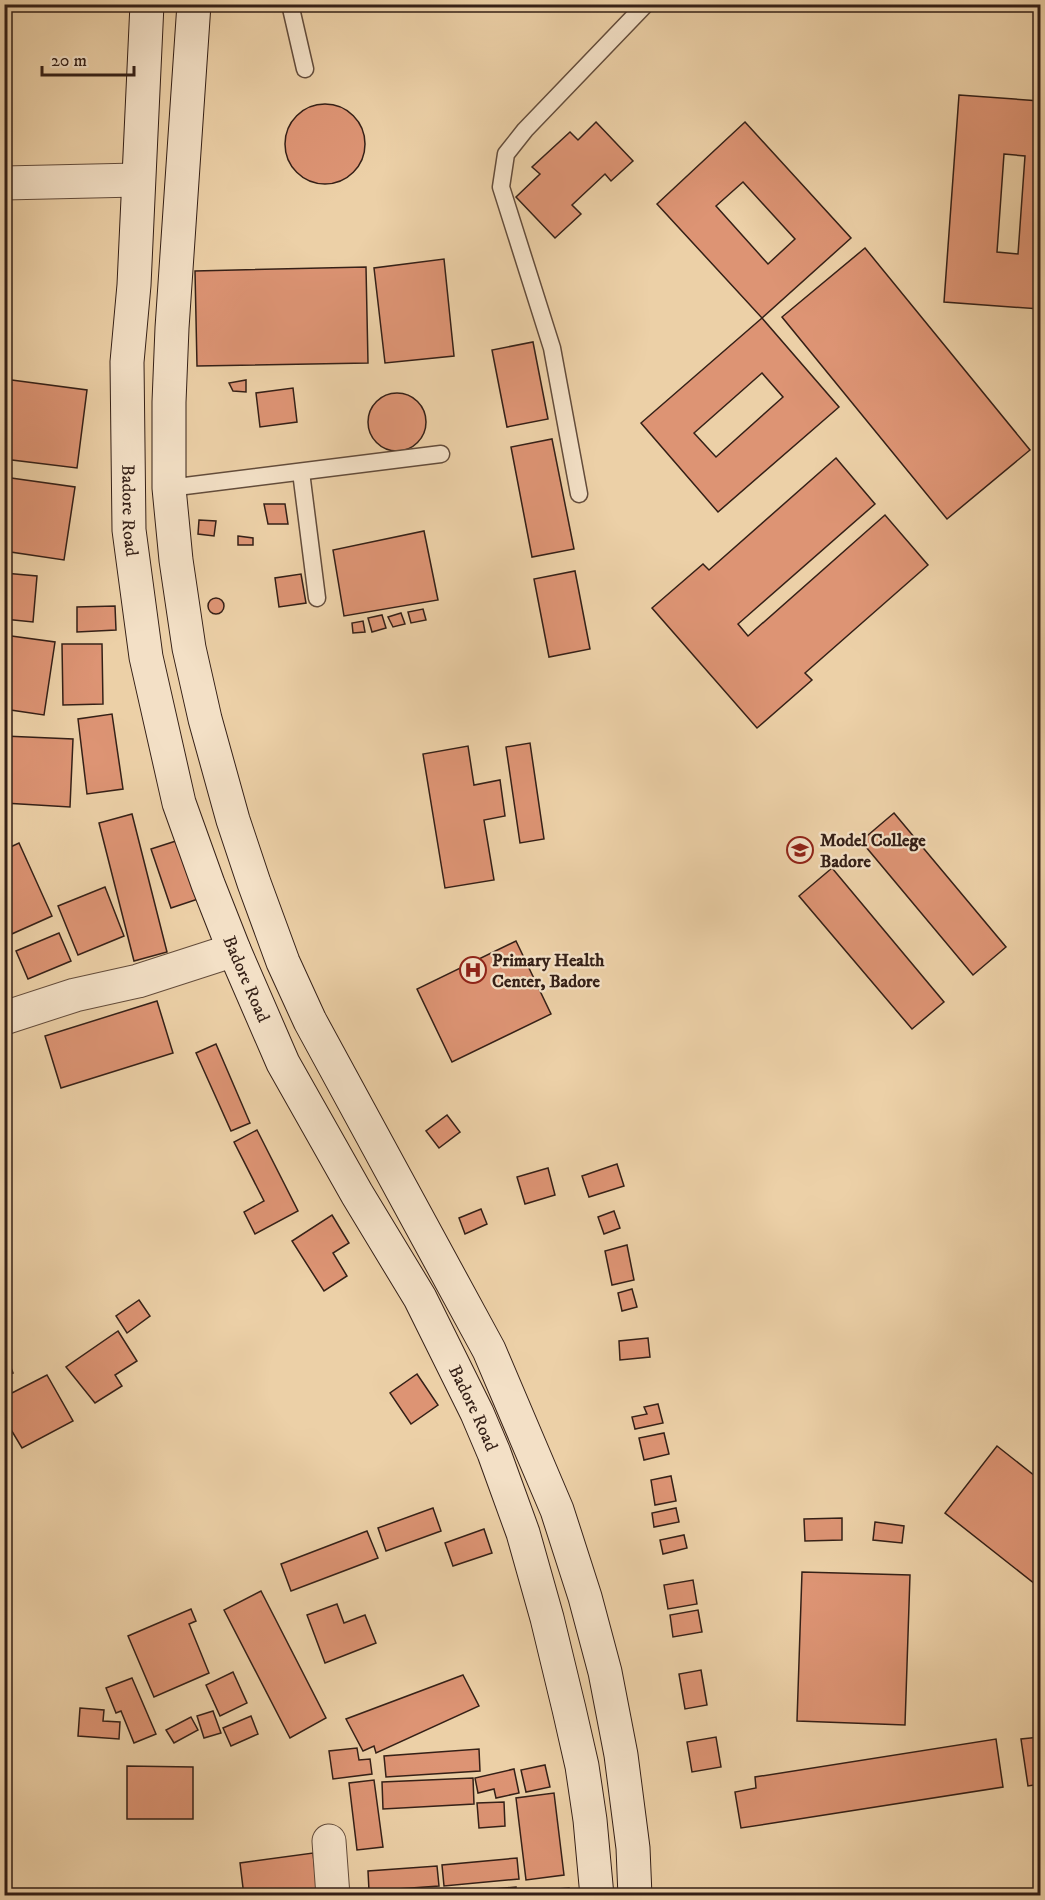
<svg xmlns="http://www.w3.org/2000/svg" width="1045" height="1900" viewBox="0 0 1045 1900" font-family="'IM FELL DW Pica',serif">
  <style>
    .building { fill: #dd9474; stroke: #352017; stroke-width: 1.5; fill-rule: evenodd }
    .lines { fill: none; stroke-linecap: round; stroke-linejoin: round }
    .service-casing { stroke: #634c3b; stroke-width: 19 }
    .minor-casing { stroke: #634c3b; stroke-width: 35 }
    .secondary-casing { stroke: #352017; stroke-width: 35 }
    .service { stroke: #f3e0c6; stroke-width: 16 }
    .minor { stroke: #f3e0c6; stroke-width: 33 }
    .secondary { stroke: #f3e0c6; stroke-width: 33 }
    .labels { text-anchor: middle; stroke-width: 4.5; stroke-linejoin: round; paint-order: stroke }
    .street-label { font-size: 18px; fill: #352017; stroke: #f3e0c6 }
    .poi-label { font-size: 18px; font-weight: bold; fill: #352017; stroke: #f3e0c6; text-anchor: start }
  </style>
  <rect width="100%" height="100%" fill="#ecd0a7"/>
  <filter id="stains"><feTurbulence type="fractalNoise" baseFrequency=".00333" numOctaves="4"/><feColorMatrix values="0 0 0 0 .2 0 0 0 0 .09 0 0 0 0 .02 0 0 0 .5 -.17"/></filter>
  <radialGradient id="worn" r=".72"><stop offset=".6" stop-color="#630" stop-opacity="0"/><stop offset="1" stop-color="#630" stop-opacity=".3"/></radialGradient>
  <g class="building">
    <path d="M959,95l81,6v208l-96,-7zM1004,154l21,2 -7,98 -21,-2z"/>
    <circle cx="325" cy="144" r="40"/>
    <polygon points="596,122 633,161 611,181 605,174 572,205 581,214 555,238 516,197 540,174 532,167 570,132 578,140"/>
    <path d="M745,122l106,116 -89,80 -105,-114zM743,182l52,57 -27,25 -52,-58z"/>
    <polygon points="865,248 1030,450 947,519 782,317"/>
    <polygon points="444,259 454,356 385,363 374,268"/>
    <polygon points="366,267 368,363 197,366 195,271"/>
    <path d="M762,318l77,89 -121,105 -77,-89zM762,373l21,24 -67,60 -22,-24z"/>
    <polygon points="533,342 548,419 507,427 492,350"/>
    <polygon points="4,379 87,390 77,468 4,459"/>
    <polygon points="246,380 246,392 233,391 229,383"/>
    <polygon points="293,388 297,422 260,427 256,393"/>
    <circle cx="397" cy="422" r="29"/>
    <polygon points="552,439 574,549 532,557 511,447"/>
    <polygon points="836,458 875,504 738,624 748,636 885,515 928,565 805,673 812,680 757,728 652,608 703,564 709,570"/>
    <polygon points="4,477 75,487 64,560 4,551"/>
    <polygon points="264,504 285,504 288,524 268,524"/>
    <polygon points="199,520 216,521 214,536 198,534"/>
    <polygon points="424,531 438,600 344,616 333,550"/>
    <polygon points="238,536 253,538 253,545 238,545"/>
    <polygon points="575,571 590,649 549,657 534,579"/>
    <polygon points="4,573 37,576 33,622 4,619"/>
    <polygon points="301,574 306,603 279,607 275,578"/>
    <circle cx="216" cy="606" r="8"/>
    <polygon points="115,606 116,630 77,632 77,607"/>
    <polygon points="423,609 426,620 411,623 408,612"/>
    <polygon points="401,613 405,624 393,627 388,617"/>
    <polygon points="382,615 386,628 372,632 368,618"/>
    <polygon points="363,621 365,632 353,633 352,623"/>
    <polygon points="4,635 55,642 44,715 4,709"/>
    <polygon points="62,644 102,644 103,704 63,705"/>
    <polygon points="112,714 123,789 87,794 78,719"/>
    <polygon points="4,736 73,739 70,807 4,803"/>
    <polygon points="530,743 544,839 520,843 506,747"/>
    <polygon points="468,746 474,785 500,780 505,816 484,820 494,880 445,888 423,754"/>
    <polygon points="894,813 1006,947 973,975 861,841"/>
    <polygon points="132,814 167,952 134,961 99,823"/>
    <polygon points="179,840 198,899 171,908 151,849"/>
    <polygon points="19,843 52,916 5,937 4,850"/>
    <polygon points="832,868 944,1002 912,1029 799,896"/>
    <polygon points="105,887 124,936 78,955 58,906"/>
    <polygon points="59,933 71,961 28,979 16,951"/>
    <polygon points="516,941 551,1014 452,1062 417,989"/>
    <polygon points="157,1001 173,1053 61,1088 45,1036"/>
    <polygon points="216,1044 250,1123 231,1131 196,1053"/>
    <polygon points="447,1115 460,1132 439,1148 426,1131"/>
    <polygon points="257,1130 298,1211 255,1234 244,1212 264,1201 234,1142"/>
    <polygon points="617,1164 624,1186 589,1197 582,1176"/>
    <polygon points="548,1168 555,1195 525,1204 517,1177"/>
    <polygon points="481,1209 487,1224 465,1234 459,1218"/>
    <polygon points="614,1211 620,1228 604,1234 598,1217"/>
    <polygon points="332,1215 349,1243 333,1253 347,1276 324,1291 292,1241"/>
    <polygon points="627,1245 634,1280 612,1285 605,1251"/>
    <polygon points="632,1289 637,1307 622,1311 618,1293"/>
    <polygon points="139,1300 150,1316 127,1333 116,1316"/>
    <polygon points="118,1331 137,1361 115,1375 122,1386 95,1403 66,1367"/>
    <polygon points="648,1338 650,1357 620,1360 619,1341"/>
    <polygon points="4,1349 13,1373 4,1376"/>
    <polygon points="417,1374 438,1405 411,1424 390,1393"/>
    <polygon points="47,1375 73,1421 22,1448 4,1418 4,1397"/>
    <polygon points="658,1404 663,1423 635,1429 632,1417 647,1414 644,1407"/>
    <polygon points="664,1433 669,1454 644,1460 639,1438"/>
    <polygon points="997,1446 1040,1480 1040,1588 945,1513"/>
    <polygon points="671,1476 676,1501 655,1505 651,1480"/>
    <polygon points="433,1508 441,1531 386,1551 378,1528"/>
    <polygon points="676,1508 679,1522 654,1527 652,1513"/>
    <polygon points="842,1518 842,1540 805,1541 804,1519"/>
    <polygon points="875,1522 904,1526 902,1543 873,1540"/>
    <polygon points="4,1523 10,1543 4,1544"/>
    <polygon points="484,1529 492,1553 453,1566 445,1543"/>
    <polygon points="367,1531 378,1558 291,1591 281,1564"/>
    <polygon points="684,1535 687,1548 663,1554 660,1540"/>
    <polygon points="802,1572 910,1575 905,1725 797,1721"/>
    <polygon points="693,1580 697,1604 668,1609 664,1585"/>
    <polygon points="261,1591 326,1718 290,1738 224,1610"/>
    <polygon points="337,1604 344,1623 365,1615 376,1643 325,1663 307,1615"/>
    <polygon points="191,1609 196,1621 189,1624 209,1673 154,1697 128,1636"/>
    <polygon points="698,1610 702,1632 673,1637 670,1615"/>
    <polygon points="701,1670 707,1705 685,1709 679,1674"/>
    <polygon points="233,1672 247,1703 220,1716 206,1685"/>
    <polygon points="463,1675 479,1706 376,1753 374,1746 363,1751 346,1719"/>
    <polygon points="132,1678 156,1734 134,1743 121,1711 116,1713 106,1688"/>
    <polygon points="80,1708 104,1710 103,1721 120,1722 119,1739 78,1736"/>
    <polygon points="213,1711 221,1733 204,1738 197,1716"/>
    <polygon points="251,1716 258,1734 231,1746 223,1728"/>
    <polygon points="191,1717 198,1730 174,1743 166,1730"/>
    <polygon points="716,1737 721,1767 692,1772 687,1742"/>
    <polygon points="1040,1737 1040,1784 1028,1786 1021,1739"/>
    <polygon points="996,1739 1003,1787 741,1828 735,1792 756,1788 755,1777"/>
    <polygon points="357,1748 359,1760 370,1759 372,1774 333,1779 329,1751"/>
    <polygon points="479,1749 480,1771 386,1777 384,1756"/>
    <polygon points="545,1765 550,1787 526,1792 521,1770"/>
    <polygon points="127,1766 193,1767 193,1819 127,1819"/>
    <polygon points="514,1769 519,1793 496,1798 494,1789 478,1793 475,1778"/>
    <polygon points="473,1778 474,1804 383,1809 382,1782"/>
    <polygon points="374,1780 383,1847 357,1850 349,1783"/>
    <polygon points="554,1793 564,1875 526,1880 516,1798"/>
    <polygon points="504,1802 505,1826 479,1828 477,1803"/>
    <polygon points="313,1853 318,1896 244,1896 240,1863"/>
    <polygon points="517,1858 519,1879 444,1886 442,1865"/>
    <polygon points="437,1866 439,1886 369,1891 368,1871"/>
    <polygon points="516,1887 516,1896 413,1896"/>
    <polygon points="569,1888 569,1896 533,1896 533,1891"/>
  </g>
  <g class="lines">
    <defs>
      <g id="service">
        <polyline points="290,4 305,69"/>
        <polyline points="301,472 317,598"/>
        <polyline points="169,488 441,454"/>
        <polyline points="579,494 552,348 501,187 506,154 525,130 646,4"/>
      </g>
      <g id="minor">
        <polyline points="4,183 137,180"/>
        <polyline points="4,1018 75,995 138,981 234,950"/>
        <polyline points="329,1841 333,1896"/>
      </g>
      <g id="secondary">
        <path id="s1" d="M147,4l-13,281 -7,77 2,168 17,127 33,146 29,81 26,66 49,113 74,131 63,104 57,115 17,40 29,80 24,85 22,91 13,57 8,54 7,76"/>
        <polyline points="194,4 172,328 169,402 169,488 176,560 189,648 205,719 233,820 254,883 283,962 310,1021 489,1350 557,1510 585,1597 605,1672 621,1755 633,1848 635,1896"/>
      </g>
    </defs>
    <use href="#service" class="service-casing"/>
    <use href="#minor" class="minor-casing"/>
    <use href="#secondary" class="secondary-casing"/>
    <use href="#service" class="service"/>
    <use href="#minor" class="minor"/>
    <use href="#secondary" class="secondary"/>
  </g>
  <defs>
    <symbol id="school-ring" viewBox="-11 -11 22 22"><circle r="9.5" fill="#f3e0c6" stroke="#8f2418" stroke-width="1.5"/><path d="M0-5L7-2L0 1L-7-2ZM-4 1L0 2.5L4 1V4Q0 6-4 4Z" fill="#8f2418"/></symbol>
    <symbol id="hospital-ring" viewBox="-11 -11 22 22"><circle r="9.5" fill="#f3e0c6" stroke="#8f2418" stroke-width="1.5"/><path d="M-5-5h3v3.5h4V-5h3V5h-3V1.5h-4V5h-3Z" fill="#8f2418"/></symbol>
  </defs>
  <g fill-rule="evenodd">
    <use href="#school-ring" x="785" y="835" width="30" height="30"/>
    <use href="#hospital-ring" x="458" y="955" width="30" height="30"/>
  </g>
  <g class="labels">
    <g class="street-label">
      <text dy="6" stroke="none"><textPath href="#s1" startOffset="507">Badore Road</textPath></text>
      <text dy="6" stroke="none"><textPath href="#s1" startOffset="993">Badore Road</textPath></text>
      <text dy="6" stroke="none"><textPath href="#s1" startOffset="1479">Badore Road</textPath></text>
    </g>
    <g class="poi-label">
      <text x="820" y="846">Model College<tspan x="820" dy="21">Badore</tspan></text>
      <text x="492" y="966">Primary Health<tspan x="492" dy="21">Center, Badore</tspan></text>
    </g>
  </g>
  <rect width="1045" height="1900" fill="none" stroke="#ecd0a7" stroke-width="24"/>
  <rect x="6" y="6" width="1033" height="1888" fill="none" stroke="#352017" stroke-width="3"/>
  <rect x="12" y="12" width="1021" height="1876" fill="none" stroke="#352017" stroke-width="1.5"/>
  <path d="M42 66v9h92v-9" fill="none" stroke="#352017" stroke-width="3"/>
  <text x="51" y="66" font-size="18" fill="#352017" stroke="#f3e0c6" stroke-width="4.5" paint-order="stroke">20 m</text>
  <rect width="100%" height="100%" filter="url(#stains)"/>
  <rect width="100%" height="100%" fill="url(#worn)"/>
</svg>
